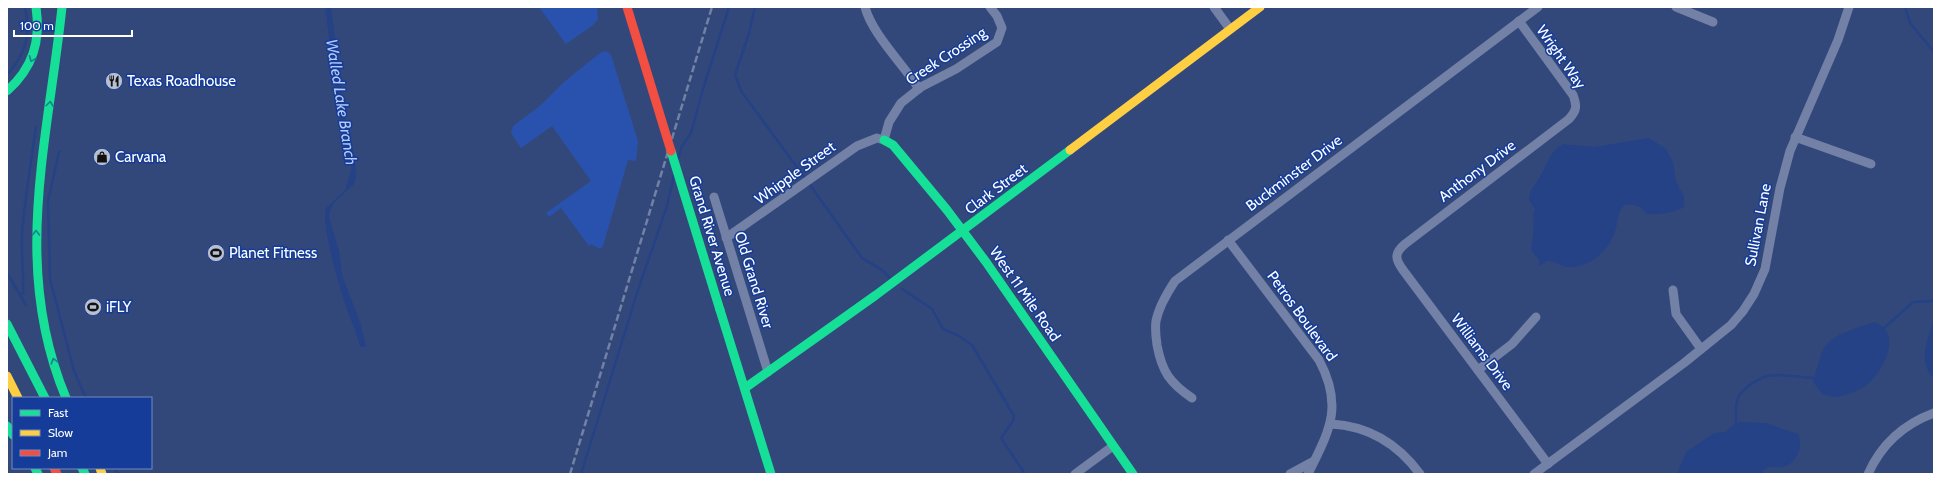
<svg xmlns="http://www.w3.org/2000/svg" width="1941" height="481" viewBox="0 0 1941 481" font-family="Cabin,sans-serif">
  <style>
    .green { fill: #2952ae }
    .water { fill: #254286 }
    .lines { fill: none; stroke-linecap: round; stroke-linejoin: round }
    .stream { stroke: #254286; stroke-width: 2.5 }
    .street { stroke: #7281a5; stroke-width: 9 }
    .fast { stroke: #16e098; stroke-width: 9 }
    .slow { stroke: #ffcf43; stroke-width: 9 }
    .jam { stroke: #f24e42; stroke-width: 9 }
    .rail { stroke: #7281a4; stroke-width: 2.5; stroke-dasharray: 7 3; stroke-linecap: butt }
    .fast-bridge { stroke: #16e098; stroke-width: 9 }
    .jam-bridge { stroke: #f24e42; stroke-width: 9 }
    .oneway { stroke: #157e98 }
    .labels { text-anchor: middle; stroke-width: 3; stroke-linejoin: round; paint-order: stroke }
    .street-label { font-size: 15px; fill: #fff; stroke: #153c98 }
    .poi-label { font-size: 15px; fill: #fff; stroke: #153c98; text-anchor: start }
    .water-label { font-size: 16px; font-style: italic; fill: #b4caf9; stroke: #153c98 }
  </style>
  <rect width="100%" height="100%" fill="#33487a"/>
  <g class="green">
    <polygon points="539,7 597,7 598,19 593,25 566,44"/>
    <polygon points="606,51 611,55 638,141 636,161 628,160 603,246 600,249 591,244 589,246 561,208 549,217 546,213 591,181 552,126 521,148 511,133 513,126 540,106 564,82 600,53"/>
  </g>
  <g class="water">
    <path d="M325,7h6l15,117 9,33 1,20 -2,7 -20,19 -4,8 -1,6 10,34 3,24 19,50 5,21 -2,1h-4c-2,-11 -7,-21 -11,-32 -7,-19 -29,-90 -23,-107l19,-18 6,-20v-5l-9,-28z"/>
    <path d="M1649,138l17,11 7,13 3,19 8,16v10c-9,6 -27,8 -37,7 -5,-7 -13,-11 -22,-9 -7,5 -7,16 -9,23 -5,21 -25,40 -48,39 -6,0 -15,-7 -21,-6 -3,1 -3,4 -8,4v-5l-8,-10c1,-11 4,-25 2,-36l2,-4c-1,-4 -5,-6 -6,-11 0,-8 5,-13 9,-19 8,-12 11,-29 25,-36l31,3z"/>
    <path d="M1934,312v67c-20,-22 -2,-42 0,-67z"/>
    <path d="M1874,322c29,10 11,46 -5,61 -7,7 -22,12 -32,14 -5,0 -10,-2 -15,-3l-9,-12c3,-10 5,-20 9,-30 7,-18 36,-24 52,-30z"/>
    <path d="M1740,422l26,1 32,11c6,12 -1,29 -14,33 -8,2 -18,-4 -22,7h-85l9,-22 28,-19 11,-1 8,-7z"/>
  </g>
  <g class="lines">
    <g class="stream">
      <polyline points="755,7 749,33 735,75 741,91 805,178"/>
      <polyline points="1905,7 1910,23 1934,52"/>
      <path d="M7,75c19,-22 24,-39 18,-68"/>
      <polyline points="59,152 48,201 50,279 74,371 86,398"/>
      <polyline points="678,159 682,146 691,133 703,89 729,7"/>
      <polyline points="810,185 862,258 882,270 890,278"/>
      <polyline points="7,273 26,305"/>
      <polyline points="902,289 932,309 943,329 959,336 972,345 1014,416 1013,421 1001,438 1025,474"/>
      <path d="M20,294l3,-1c1,-19 -2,-39 -1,-59 3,-36 9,-72 14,-107"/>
      <polyline points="1883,329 1913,302 1934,301"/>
      <path d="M1736,423c0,-8 -1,-17 2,-25 3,-9 20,-19 29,-22 8,-2 42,1 50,3"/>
      <polyline points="115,468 118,474"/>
      <polyline points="581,474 638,290 667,206 674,175"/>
    </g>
    <g class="street">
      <path d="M865,7c7,27 38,57 54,82"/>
      <polyline points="1214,7 1230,29"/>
      <polyline points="1676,7 1713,22"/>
      <path d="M1519,21l54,74c4,11 4,15 -4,24l-164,125c-11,9 -10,15 -2,26l145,194"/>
      <polyline points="1795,137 1871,164"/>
      <polyline points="714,197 768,372"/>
      <polyline points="726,238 857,146 877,138 884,140 889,122 901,103 921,87 956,69 997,42 1002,28 997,16 990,7"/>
      <path d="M1228,240l91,120c25,47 10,71 -11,114"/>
      <polyline points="1673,290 1676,314 1701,349"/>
      <polyline points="1478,370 1512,344 1536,317"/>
      <path d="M1192,398c-22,-15 -30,-26 -35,-53 -1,-7 -2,-17 -1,-24 3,-15 11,-28 19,-40l363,-274"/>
      <path d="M1331,424c37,2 67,20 89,50"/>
      <polyline points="1075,474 1113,446"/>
      <polyline points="1290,474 1314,461"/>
      <polyline points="1534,474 1684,363 1731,325 1743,311 1754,294 1765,269 1780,188 1790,151 1838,40 1849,7"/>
      <path d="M1868,474c13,-29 36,-50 66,-61"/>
    </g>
    <g class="fast">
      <path d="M62,7c-14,134 -51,260 4,391"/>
      <path d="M7,91c26,-23 34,-50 29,-84"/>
      <polyline points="884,140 893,145 947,210 986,262 1133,474"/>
      <polyline points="720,310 771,474"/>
      <polyline points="7,324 45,398"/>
      <polyline points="745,388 876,295 1070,150"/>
      <polyline points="7,426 13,435"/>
      <polyline points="35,468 38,474"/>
      <polyline points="82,468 85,474"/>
    </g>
    <g class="slow">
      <polyline points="1070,150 1260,7"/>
      <polyline points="7,376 18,398"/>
      <polyline points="100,468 102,474"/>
    </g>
    <polyline class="jam" points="54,468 57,474"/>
    <polyline class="rail" points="570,474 712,7"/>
    <polyline class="fast-bridge" points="671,151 720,310"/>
    <polyline class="jam-bridge" points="627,7 671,151"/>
  </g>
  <defs><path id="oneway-chevron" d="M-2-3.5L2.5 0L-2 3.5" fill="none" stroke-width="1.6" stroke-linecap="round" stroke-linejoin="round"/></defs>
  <g class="oneway">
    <use href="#oneway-chevron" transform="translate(32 59) rotate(112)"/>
    <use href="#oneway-chevron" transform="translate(50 104) rotate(-83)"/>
    <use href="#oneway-chevron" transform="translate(36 233) rotate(-90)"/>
    <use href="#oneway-chevron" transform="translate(54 361) rotate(-106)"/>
  </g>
  <defs>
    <symbol id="restaurant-disc" viewBox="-11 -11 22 22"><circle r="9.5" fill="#b8bfd0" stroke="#153c98"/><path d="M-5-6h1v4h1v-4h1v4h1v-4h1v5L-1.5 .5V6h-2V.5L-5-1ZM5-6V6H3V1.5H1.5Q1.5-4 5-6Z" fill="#111"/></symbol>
    <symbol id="shop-disc" viewBox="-11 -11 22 22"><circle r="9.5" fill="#b8bfd0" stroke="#153c98"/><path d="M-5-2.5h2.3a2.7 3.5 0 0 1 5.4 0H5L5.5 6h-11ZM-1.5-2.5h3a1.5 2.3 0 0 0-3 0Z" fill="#111"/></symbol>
    <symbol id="stadium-disc" viewBox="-11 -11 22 22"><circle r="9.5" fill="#b8bfd0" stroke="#153c98"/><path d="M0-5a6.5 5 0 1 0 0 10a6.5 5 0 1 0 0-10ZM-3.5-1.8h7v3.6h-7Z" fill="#111"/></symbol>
  </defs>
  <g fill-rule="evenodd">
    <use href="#restaurant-disc" x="104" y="71" width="20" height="20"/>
    <use href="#shop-disc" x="92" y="147" width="20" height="20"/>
    <use href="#stadium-disc" x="206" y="243" width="20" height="20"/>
    <use href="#stadium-disc" x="83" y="297" width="20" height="20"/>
  </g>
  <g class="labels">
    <g class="street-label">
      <text transform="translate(946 56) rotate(-33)" y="5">Creek Crossing</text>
      <text transform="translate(1561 57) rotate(55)" y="5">Wright Way</text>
      <text transform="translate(1477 171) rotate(-37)" y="5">Anthony Drive</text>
      <text transform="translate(795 173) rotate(-36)" y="5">Whipple Street</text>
      <text transform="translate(1294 173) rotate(-37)" y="5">Buckminster Drive</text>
      <text transform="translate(996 189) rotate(-37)" y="5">Clark Street</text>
      <text transform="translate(1758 225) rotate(-79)" y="5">Sullivan Lane</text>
      <text transform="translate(712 236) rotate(73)" y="5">Grand River Avenue</text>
      <text transform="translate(754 280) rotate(73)" y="5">Old Grand River</text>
      <text transform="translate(1025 294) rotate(55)" y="5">West 11 Mile Road</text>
      <text transform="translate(1302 316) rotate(54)" y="5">Petros Boulevard</text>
      <text transform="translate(1482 352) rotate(53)" y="5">Williams Drive</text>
    </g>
    <g class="poi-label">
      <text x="127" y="86">Texas Roadhouse</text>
      <text x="115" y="162">Carvana</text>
      <text x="229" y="258">Planet Fitness</text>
      <text x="106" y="312">iFLY</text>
    </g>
    <g class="water-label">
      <text transform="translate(342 102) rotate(81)" y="6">Walled Lake Branch</text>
    </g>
  </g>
  <rect width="1941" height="481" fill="none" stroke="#ffffff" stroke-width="16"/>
  <rect x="12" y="397" width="140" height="72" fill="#153c98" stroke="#738ac1"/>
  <rect x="20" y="410" width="20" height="6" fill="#16e098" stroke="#738ac1"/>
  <text x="48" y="417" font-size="12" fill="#ffffff">Fast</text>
  <rect x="20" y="430" width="20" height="6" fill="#ffcf43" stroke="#738ac1"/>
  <text x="48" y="437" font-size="12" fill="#ffffff">Slow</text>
  <rect x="20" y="450" width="20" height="6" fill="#f24e42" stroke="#738ac1"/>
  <text x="48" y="457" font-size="12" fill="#ffffff">Jam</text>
  <path d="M14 30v6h118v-6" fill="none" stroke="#ffffff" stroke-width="2"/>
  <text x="20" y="30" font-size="12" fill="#ffffff" stroke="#153c98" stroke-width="3" paint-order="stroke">100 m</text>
</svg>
